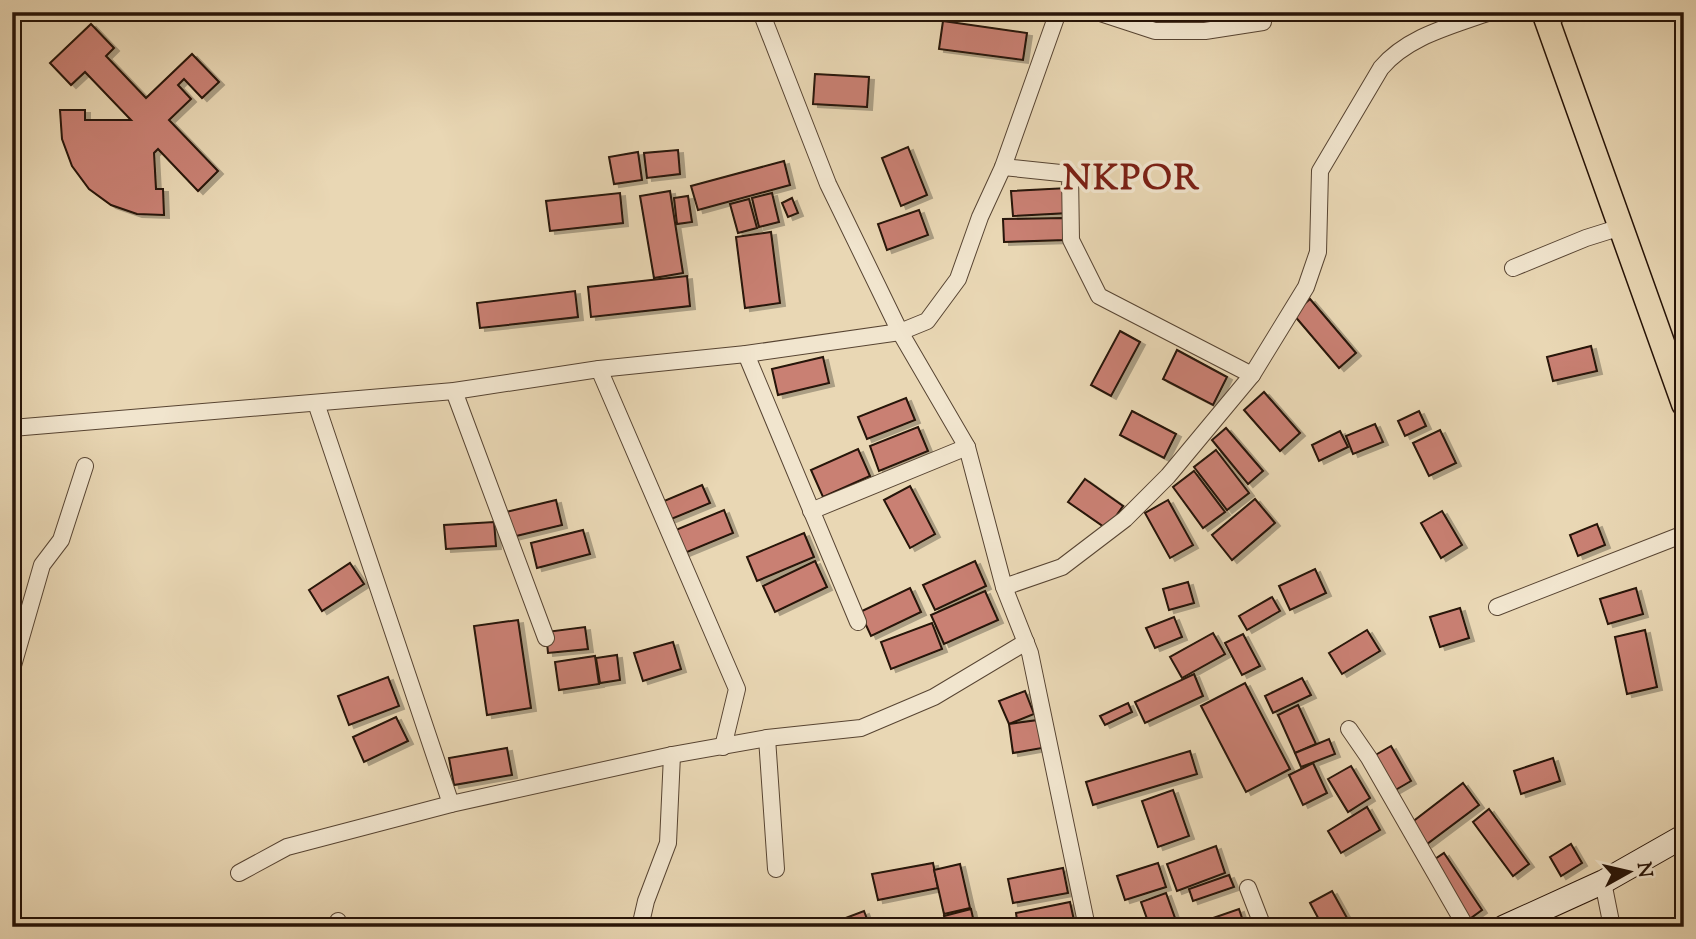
<svg xmlns="http://www.w3.org/2000/svg" width="1696" height="939" viewBox="0 0 1696 939" font-family="'Sorts Mill Goudy',serif">
  <style>
    .building { fill: #c98073; stroke: #261307; stroke-width: 2; filter: url(#shadow) }
    .lines { fill: none; stroke-linecap: round; stroke-linejoin: round }
    .street-casing { stroke: #574432; stroke-width: 18 }
    .secondary-casing { stroke: #261307; stroke-width: 25 }
    .primary-casing { stroke: #261307; stroke-width: 27 }
    .street { stroke: #f1e5ce; stroke-width: 16 }
    .secondary { stroke: #f1e5ce; stroke-width: 23 }
    .primary { stroke: #e9d7b4; stroke-width: 24 }
    .labels { text-anchor: middle; stroke-width: 7; stroke-linejoin: round; paint-order: stroke }
    .district-label { font-size: 35px; font-weight: bold; letter-spacing: 2px; fill: #7a1f14; stroke: #f1e5ce }
  </style>
  <defs>
    <filter id="shadow"><feDropShadow dx="5" dy="3" stdDeviation="0" flood-color="#0004"/></filter>
  </defs>
  <rect width="100%" height="100%" fill="#e9d7b4"/>
  <filter id="stains"><feTurbulence type="fractalNoise" baseFrequency=".00286" numOctaves="4"/><feColorMatrix values="0 0 0 0 .2 0 0 0 0 .09 0 0 0 0 .02 0 0 0 .5 -.17"/></filter>
  <radialGradient id="worn" r=".72"><stop offset=".6" stop-color="#630" stop-opacity="0"/><stop offset="1" stop-color="#630" stop-opacity=".3"/></radialGradient>
  <g class="building">
    <polygon points="943,21 1027,33 1023,60 939,49"/>
    <polygon points="91,24 114,48 106,56 146,98 192,54 219,82 202,98 184,79 178,85 191,99 169,120 218,171 198,191 158,149 154,153 156,189 163,189 164,215 137,214 111,205 89,189 72,166 62,139 60,110 85,110 85,120 131,120 85,72 71,85 50,63"/>
    <polygon points="815,74 869,77 867,107 813,104"/>
    <polygon points="908,147 927,195 901,206 882,158"/>
    <polygon points="678,150 680,174 647,178 644,153"/>
    <polygon points="638,152 642,180 614,184 609,157"/>
    <polygon points="784,161 790,185 698,210 691,186"/>
    <polygon points="1068,188 1069,213 1013,216 1011,191"/>
    <polygon points="670,191 683,273 654,278 640,196"/>
    <polygon points="620,193 623,223 550,231 546,201"/>
    <polygon points="772,193 779,222 759,227 752,198"/>
    <polygon points="688,196 692,222 677,224 674,198"/>
    <polygon points="792,198 798,213 788,217 782,203"/>
    <polygon points="749,199 757,228 738,233 730,204"/>
    <polygon points="919,210 928,235 887,250 878,224"/>
    <polygon points="1065,218 1066,240 1004,242 1003,219"/>
    <polygon points="771,232 780,303 745,308 736,237"/>
    <polygon points="687,276 690,306 591,317 588,287"/>
    <polygon points="575,291 578,317 480,328 477,303"/>
    <polygon points="1310,299 1356,353 1339,368 1293,314"/>
    <polygon points="1120,331 1140,342 1111,396 1091,385"/>
    <polygon points="1591,346 1597,371 1553,381 1547,357"/>
    <polygon points="1177,350 1227,377 1213,405 1163,379"/>
    <polygon points="823,357 829,383 778,395 772,369"/>
    <polygon points="1264,392 1300,433 1280,451 1244,410"/>
    <polygon points="906,398 915,420 867,439 858,417"/>
    <polygon points="1132,411 1176,434 1164,458 1120,435"/>
    <polygon points="1419,411 1426,426 1405,436 1398,421"/>
    <polygon points="1375,424 1383,442 1353,454 1346,436"/>
    <polygon points="918,427 928,451 879,471 870,446"/>
    <polygon points="1226,428 1263,471 1248,484 1212,440"/>
    <polygon points="1440,430 1456,463 1429,476 1413,443"/>
    <polygon points="1340,431 1348,447 1319,461 1312,445"/>
    <polygon points="858,449 870,476 823,497 811,470"/>
    <polygon points="1216,450 1249,493 1227,510 1194,467"/>
    <polygon points="1194,471 1225,512 1203,528 1173,487"/>
    <polygon points="1085,479 1123,506 1107,529 1068,502"/>
    <polygon points="702,485 710,503 664,522 657,504"/>
    <polygon points="910,486 935,534 910,548 884,500"/>
    <polygon points="1255,499 1275,523 1232,560 1212,535"/>
    <polygon points="556,500 562,525 512,537 506,512"/>
    <polygon points="1168,500 1193,545 1170,558 1145,513"/>
    <polygon points="724,510 733,533 675,557 666,534"/>
    <polygon points="1442,511 1462,545 1441,558 1421,523"/>
    <polygon points="494,522 496,546 446,549 444,525"/>
    <polygon points="1597,524 1605,545 1578,556 1570,535"/>
    <polygon points="583,530 590,554 537,568 531,543"/>
    <polygon points="804,533 814,557 757,581 747,557"/>
    <polygon points="815,561 827,587 775,612 763,586"/>
    <polygon points="975,561 986,586 935,610 923,585"/>
    <polygon points="350,563 364,584 322,611 309,590"/>
    <polygon points="1315,569 1326,593 1290,610 1279,586"/>
    <polygon points="1188,582 1194,603 1169,610 1163,589"/>
    <polygon points="910,588 921,612 871,636 860,612"/>
    <polygon points="1636,588 1643,614 1608,624 1600,599"/>
    <polygon points="985,591 998,620 944,644 931,615"/>
    <polygon points="1272,597 1280,611 1247,630 1239,616"/>
    <polygon points="1460,608 1469,638 1440,647 1430,617"/>
    <polygon points="1174,617 1182,637 1155,648 1146,628"/>
    <polygon points="518,620 531,708 487,715 474,626"/>
    <polygon points="932,623 942,649 891,669 881,642"/>
    <polygon points="585,627 588,649 548,653 546,632"/>
    <polygon points="1367,630 1380,651 1342,674 1329,653"/>
    <polygon points="1645,630 1657,687 1627,694 1615,637"/>
    <polygon points="1213,633 1225,654 1182,678 1170,657"/>
    <polygon points="1243,634 1260,666 1242,675 1225,643"/>
    <polygon points="673,642 681,669 643,681 634,653"/>
    <polygon points="617,655 620,680 600,683 596,658"/>
    <polygon points="595,656 599,684 559,690 555,662"/>
    <polygon points="1194,674 1203,696 1145,723 1135,702"/>
    <polygon points="388,677 399,706 349,725 338,696"/>
    <polygon points="1302,678 1311,695 1273,713 1265,696"/>
    <polygon points="1245,683 1290,769 1246,792 1201,706"/>
    <polygon points="1025,691 1034,714 1009,724 999,701"/>
    <polygon points="1128,703 1132,712 1105,725 1100,716"/>
    <polygon points="1298,705 1316,744 1295,753 1278,715"/>
    <polygon points="396,717 408,741 364,762 353,737"/>
    <polygon points="1038,720 1042,748 1013,753 1009,724"/>
    <polygon points="1329,739 1335,754 1301,767 1295,753"/>
    <polygon points="1391,746 1411,781 1392,792 1372,757"/>
    <polygon points="507,748 512,775 454,785 449,758"/>
    <polygon points="1190,751 1197,774 1093,805 1086,782"/>
    <polygon points="1553,758 1560,781 1521,794 1514,771"/>
    <polygon points="1313,763 1327,793 1303,805 1289,775"/>
    <polygon points="1351,766 1370,798 1348,812 1328,779"/>
    <polygon points="1463,783 1479,805 1427,844 1411,823"/>
    <polygon points="1173,790 1189,836 1158,847 1142,801"/>
    <polygon points="1367,807 1380,830 1341,853 1328,831"/>
    <polygon points="1489,809 1529,864 1513,876 1473,822"/>
    <polygon points="1571,844 1582,863 1561,876 1550,857"/>
    <polygon points="1216,846 1225,873 1177,891 1167,864"/>
    <polygon points="1444,853 1482,910 1464,923 1426,865"/>
    <polygon points="933,863 938,888 878,900 872,874"/>
    <polygon points="1158,863 1166,887 1125,900 1117,876"/>
    <polygon points="960,864 970,908 944,914 934,870"/>
    <polygon points="1063,868 1068,893 1013,903 1008,879"/>
    <polygon points="1229,875 1234,887 1193,901 1189,889"/>
    <polygon points="1332,891 1352,927 1323,927 1310,903"/>
    <polygon points="1166,893 1175,918 1150,927 1141,902"/>
    <polygon points="1070,902 1075,925 1018,927 1016,913"/>
    <polygon points="971,909 975,927 947,927 944,916"/>
    <polygon points="1239,909 1245,927 1190,927 1190,926"/>
    <polygon points="864,911 870,927 822,927"/>
  </g>
  <g class="lines">
    <defs>
      <g id="street">
        <polyline points="761,12 828,184 900,332 967,447 1004,587 1030,653 1087,927"/>
        <polyline points="1097,12 1155,31 1205,31 1263,22"/>
        <polyline points="1547,21 1563,12"/>
        <polyline points="1003,167 1070,174 1071,240 1099,296 1252,375"/>
        <polyline points="1513,268 1586,238 1621,227"/>
        <polyline points="746,354 858,622"/>
        <polyline points="599,369 737,689 723,747"/>
        <polyline points="454,391 546,638"/>
        <polyline points="316,403 451,804"/>
        <polyline points="12,428 454,391 599,369 746,354 900,332 927,321 958,279 980,217 1003,167 1058,12"/>
        <polyline points="811,511 967,447"/>
        <path d="M1004,587l58,-20 63,-48 43,-43 84,-101 54,-88 12,-35 2,-81 61,-103c27,-32 71,-42 109,-56"/>
        <polyline points="1497,607 1684,534"/>
        <polyline points="12,669 42,565 61,540 85,466"/>
        <polyline points="1349,729 1369,758 1466,927"/>
        <polyline points="767,738 776,869"/>
        <polyline points="239,873 287,847 451,804 672,755 767,738 861,728 934,697 1026,642"/>
        <polyline points="1603,882 1612,927"/>
        <polyline points="1248,888 1263,927"/>
        <polyline points="338,921 340,927"/>
        <polyline points="640,927 646,901 668,843 672,755"/>
      </g>
      <polyline id="secondary" points="1504,927 1603,882 1684,836"/>
      <polyline id="primary" points="1544,12 1684,404"/>
    </defs>
    <use href="#street" class="street-casing"/>
    <use href="#secondary" class="secondary-casing"/>
    <use href="#primary" class="primary-casing"/>
    <use href="#street" class="street"/>
    <use href="#secondary" class="secondary"/>
    <use href="#primary" class="primary"/>
  </g>
  <g class="labels">
    <g class="district-label">
      <text x="1132" y="189">NKPOR</text>
    </g>
  </g>
  <rect width="1696" height="939" fill="none" stroke="#e9d7b4" stroke-width="42"/>
  <rect x="14" y="14" width="1668" height="911" fill="none" stroke="#261307" stroke-width="3.5"/>
  <rect x="21" y="21" width="1654" height="897" fill="none" stroke="#261307" stroke-width="2"/>
  <g transform="translate(1629 872) rotate(82)" stroke="#f1e5ce" stroke-width="5" paint-order="stroke">
  <path d="M0-5L12 26L0 18L-12 26Z" fill="#261307"/>
  <text y="-10" font-size="19" font-weight="bold" text-anchor="middle" fill="#261307">N</text>
  </g>
  <rect width="100%" height="100%" filter="url(#stains)"/>
  <rect width="100%" height="100%" fill="url(#worn)"/>
</svg>
